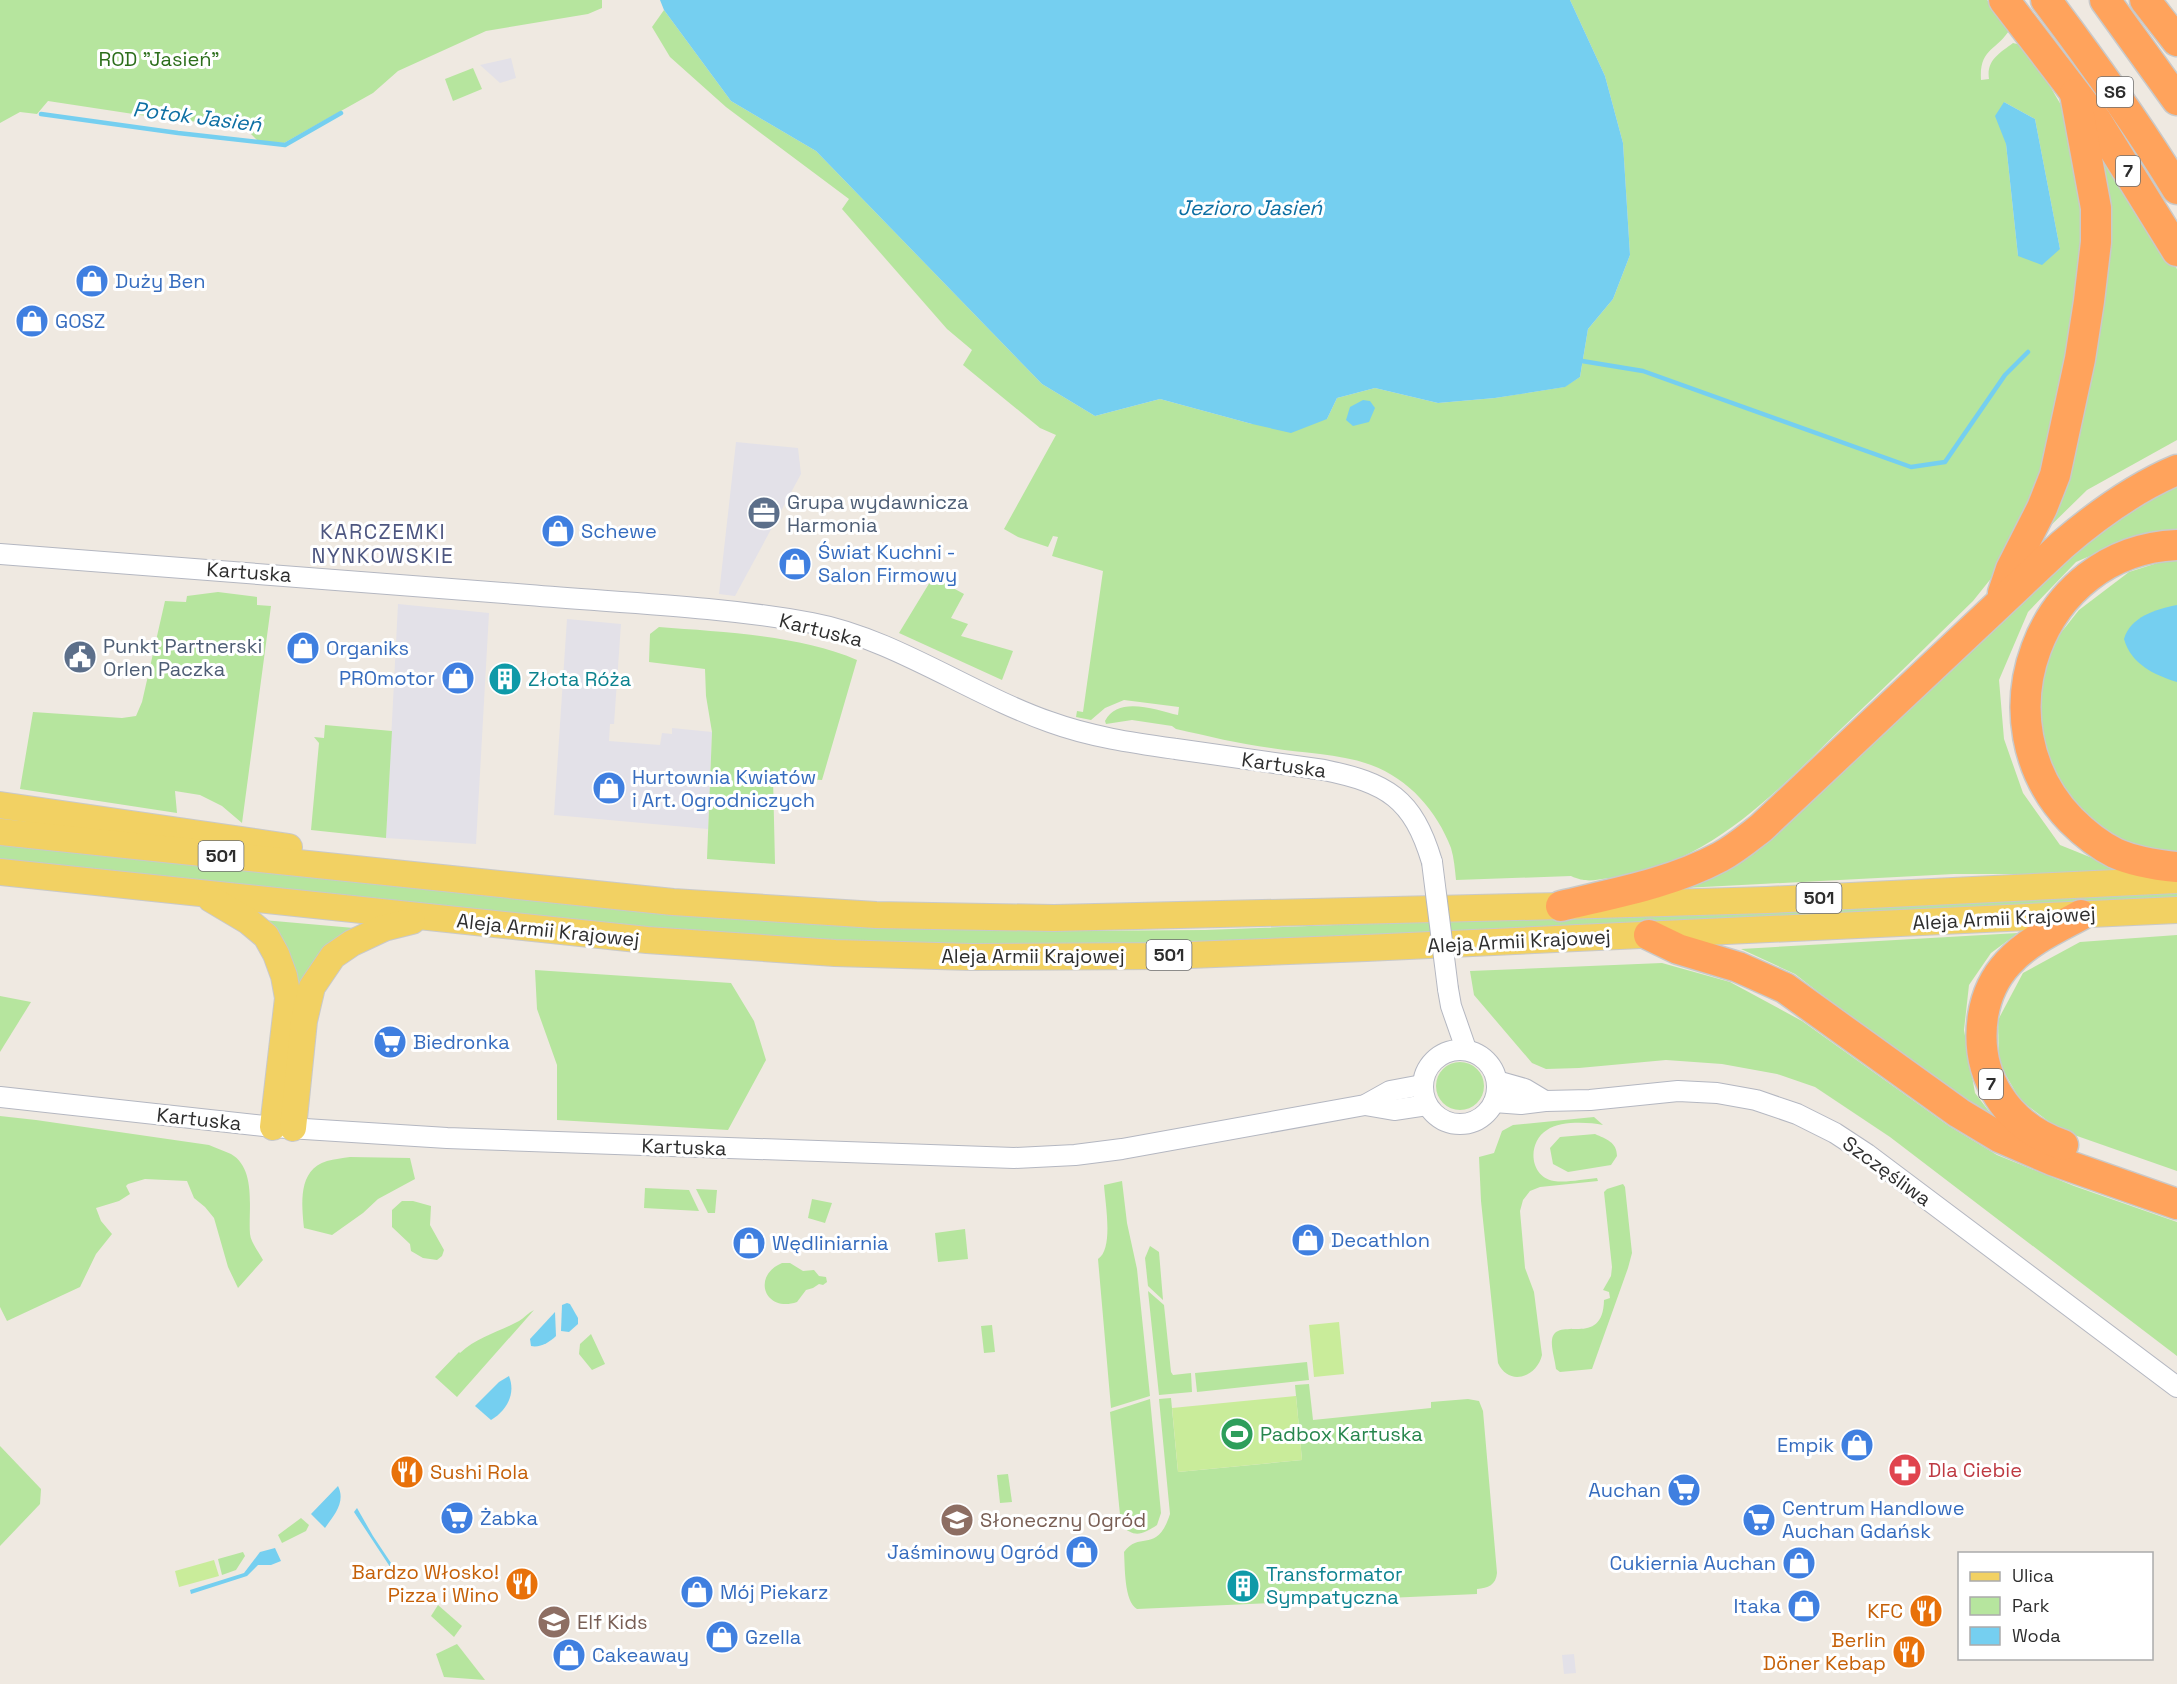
<svg xmlns="http://www.w3.org/2000/svg" width="2177" height="1684" viewBox="0 0 2177 1684" font-family="'Space Grotesk',sans-serif">
  <style>
    .industrial { fill: #e3e1e8 }
    .green { fill: #b6e59e; fill-rule: evenodd }
    .pitch { fill: #c9ec9a }
    .water { fill: #75cff0 }
    .lines { fill: none; stroke-linecap: round; stroke-linejoin: round }
    .stream { stroke: #75cff0; stroke-width: 4.5 }
    .tertiary-casing { stroke: #b4b7c1; stroke-width: 22 }
    .primary-casing { stroke: #c9c9c9; stroke-width: 28 }
    .motorway-casing { stroke: #c9c9c9; stroke-width: 33 }
    .tertiary { stroke: #fff; stroke-width: 20 }
    .primary { stroke: #f2d163; stroke-width: 26 }
    .motorway { stroke: #ffa35c; stroke-width: 30 }
    .tertiary-bridge-casing { stroke: #b4b7c1; stroke-width: 22; stroke-linecap: butt }
    .tertiary-bridge { stroke: #fff; stroke-width: 20 }
    .labels { text-anchor: middle; stroke-width: 6; stroke-linejoin: round; paint-order: stroke }
    .shield { fill: #fff; stroke: #6d6d6d; stroke-width: 1.5 }
    .shield-label { font-size: 18px; font-weight: bold; fill: #2e2e2e }
    .park-label { font-size: 20px; fill: #2c6e1b; stroke: #fff }
    .shop-label { font-size: 20px; fill: #366cbe; stroke: #fff; text-anchor: start }
    .service-label { font-size: 20px; fill: #4e5e75; stroke: #fff; text-anchor: start }
    .street-label { font-size: 20px; fill: #2e2e2e; stroke: #fff }
    .culture-label { font-size: 20px; fill: #0d838f; stroke: #fff; text-anchor: start }
    .leisure-label { font-size: 20px; fill: #27864d; stroke: #fff; text-anchor: start }
    .health-label { font-size: 20px; fill: #be3a42; stroke: #fff; text-anchor: start }
    .food-label { font-size: 20px; fill: #c56008; stroke: #fff; text-anchor: end }
    .education-label { font-size: 20px; fill: #785e54; stroke: #fff; text-anchor: start }
    .water-label { font-size: 21px; font-style: italic; fill: #0d6fa3; stroke: #fff }
    .neighbourhood-label { font-size: 21px; letter-spacing: 1.5px; fill: #4d5680; stroke: #fff }
  </style>
  <rect width="100%" height="100%" fill="#efe9e1"/>
  <g class="industrial">
    <polygon points="511,58 516,78 500,83 480,65"/>
    <polygon points="736,442 798,448 801,474 735,596 719,594"/>
    <polygon points="398,604 489,613 476,844 386,838"/>
    <polygon points="567,619 621,624 614,724 610,724 609,741 660,745 662,733 672,734 672,728 712,732 708,829 554,815"/>
    <polygon points="1574,1654 1576,1673 1564,1674 1562,1655"/>
  </g>
  <g class="green">
    <polygon points="0,0 602,0 602,8 588,14 486,31 398,71 373,93 284,143 258,141 244,127 153,117 48,101 37,114 20,112 0,123"/>
    <path d="M1570,0h417l21,23 2,6c-13,22 -31,19 -29,51l8,-1c-3,-19 11,-26 24,-36l8,2 16,19 24,41 19,51 7,92 -40,226 -50,97 -24,30c-44,43 -87,85 -131,127 -65,63 -136,140 -232,150 -16,2 -24,5 -39,-2l-115,4c-1,-10 -2,-22 -5,-32 -14,-37 -42,-69 -80,-83 -29,-11 -69,-12 -100,-17 -32,-4 -63,-12 -95,-19l-4,-3 -40,-6 -26,4 -1,-3c13,-26 51,-11 73,-6l1,-8 -55,-7 -19,8 -14,12 -15,-3 1,-6 6,1 20,-141 -51,-15 6,-19 -5,-1 -5,11 -30,-10 -14,-8 52,-94 -16,-7 -77,-63 9,-15 -25,-21 -105,-120 7,-10 -123,-92 -56,-50 -18,-30 12,-17 67,91 85,50 226,233 53,32 65,-17 92,25 75,-5 10,-21 38,-10 63,15 57,-5 69,-11 16,-10 8,-48 25,-30 17,-44 -7,-112 -18,-67zM2004,102l31,17 25,130 -42,7 -12,-112z"/>
    <polygon points="473,68 482,89 453,101 445,79"/>
    <polygon points="2093,143 2177,269 2177,440 2087,490 2040,536 2064,485"/>
    <polygon points="2177,484 2177,533 2131,538 2076,562 2028,612 1999,680 2004,739 2023,793 2060,845 2132,874 1954,874 1684,888 2083,541 2168,487"/>
    <polygon points="2167,560 2177,560 2177,858 2109,838 2072,804 2045,756 2037,705 2052,644 2079,610 2129,572"/>
    <polygon points="933,577 964,594 951,618 968,624 961,636 1013,651 1002,680 899,633"/>
    <polygon points="218,592 257,597 257,605 271,606 242,823 222,806 200,795 175,791 177,813 20,789 33,712 122,718 136,716 142,702 165,601 186,602 187,596"/>
    <path d="M659,627c63,5 140,8 198,33l-35,120 -49,-3 2,87 -68,-5 5,-127 -6,-36 -1,-27 -56,-7 1,-28z"/>
    <polygon points="325,725 392,731 386,838 311,830 319,743 314,737 324,738"/>
    <path d="M0,842l889,85c105,5 210,4 316,3l972,-38v6l-276,15 -828,35 -294,-7 -779,-77z"/>
    <polygon points="263,920 354,928 326,946 291,1099 296,986"/>
    <polygon points="2018,933 1991,953 1969,985 1964,1030 1975,1093 2004,1131 1918,1069 1795,974 1741,949"/>
    <polygon points="2177,935 2177,1171 2060,1130 2020,1100 1999,1063 1998,1020 2023,973 2080,942"/>
    <polygon points="1662,963 1730,982 1802,1021 1949,1126 1997,1155 2074,1186 2177,1222 2177,1356 1890,1137 1815,1087 1777,1074 1722,1064 1666,1060 1579,1068 1546,1069 1532,1063 1474,995 1470,971"/>
    <polygon points="535,970 731,983 754,1021 766,1060 728,1130 557,1120 557,1065 537,1009"/>
    <polygon points="0,996 31,1002 0,1052"/>
    <circle cx="1460" cy="1086" r="24"/>
    <path d="M0,1116l36,4 173,25c7,3 15,6 22,9 26,15 17,57 19,80 1,9 9,18 13,26l-25,28 -10,-21 -14,-49 -9,-11 -11,-9 -7,-17 -42,-2 -17,5 -2,2 4,8 -11,7 -23,7 5,13 11,13 -16,20 -16,33 -73,34 -7,-14z"/>
    <path d="M1594,1117l9,8c-16,-3 -43,-4 -56,5 -20,12 -18,47 7,51 13,2 30,-2 43,-3l1,3 -58,6 -10,4 -7,9 -3,11 5,57 9,24 8,63c-5,22 -33,32 -44,8l-17,-162 -2,-44 15,-4 8,-22 11,-6z"/>
    <path d="M1595,1134c11,5 22,8 22,22l-6,9 -43,7 -15,-8 -3,-16 10,-11z"/>
    <path d="M350,1157l60,1 5,21 -37,20 -15,14 -31,22 -28,-7c-2,-23 -7,-58 23,-67 7,-2 16,-3 23,-4z"/>
    <path d="M1122,1181l5,42 10,46 13,127 -39,12 -13,-149c16,-10 7,-57 6,-74z"/>
    <path d="M1623,1184l2,3 7,66 -4,15 -36,101 -32,3 -4,-3c-1,-9 -5,-21 -4,-29 4,-26 51,10 52,-40l6,-2 -1,-6 -6,-2 8,-14 1,-9 -8,-75 3,-3z"/>
    <polygon points="645,1188 689,1190 699,1211 644,1208"/>
    <polygon points="696,1189 717,1190 715,1213 708,1213"/>
    <polygon points="812,1199 832,1203 825,1223 808,1218"/>
    <polygon points="402,1201 413,1201 431,1206 430,1225 444,1250 442,1256 437,1260 423,1258 411,1251 410,1244 392,1227 392,1210"/>
    <polygon points="965,1229 968,1259 938,1262 935,1233"/>
    <polygon points="1150,1246 1159,1252 1163,1300 1148,1286 1145,1258"/>
    <path d="M782,1263h8l13,8 11,-1 5,6 7,1 1,5 -4,3 -4,-1 -6,4 -7,2 -9,12c-32,11 -46,-26 -15,-39z"/>
    <polygon points="1148,1291 1164,1305 1171,1372 1173,1375 1191,1373 1192,1392 1159,1395"/>
    <path d="M534,1310l-77,87 -22,-20 24,-25 1,1c17,-16 39,-21 59,-32 5,-3 9,-8 15,-11z"/>
    <polygon points="992,1325 995,1352 984,1353 981,1326"/>
    <polygon points="591,1334 605,1364 592,1370 579,1354 580,1344"/>
    <polygon points="1307,1362 1309,1380 1197,1392 1195,1373"/>
    <path d="M1309,1384l4,36 118,-12v-6l37,-3 11,2 4,10 14,162c-1,12 -9,15 -20,16v5l-340,15c-13,-7 -12,-43 -13,-57 16,-22 33,3 46,-38l-11,-115 12,-1 7,74 124,-12 -7,-75z"/>
    <path d="M1150,1399l11,114 -4,12c-15,10 -23,13 -36,0l-11,-113z"/>
    <polygon points="0,1446 41,1489 40,1504 0,1546"/>
    <polygon points="1008,1474 1012,1502 1000,1503 997,1475"/>
    <polygon points="301,1518 309,1525 306,1531 282,1543 278,1535"/>
    <polygon points="243,1552 245,1556 236,1570 222,1575 218,1559"/>
    <polygon points="438,1605 462,1626 454,1637 431,1616"/>
    <polygon points="457,1644 485,1680 444,1677 436,1654"/>
  </g>
  <g class="pitch">
    <polygon points="1339,1322 1344,1374 1314,1377 1309,1325"/>
    <polygon points="1296,1396 1302,1460 1178,1472 1172,1408"/>
    <polygon points="214,1560 219,1576 179,1587 175,1571"/>
  </g>
  <g class="water">
    <polygon points="660,0 1570,0 1605,76 1623,143 1630,255 1613,299 1588,329 1580,377 1565,387 1495,398 1438,403 1375,388 1337,398 1327,419 1291,433 1252,424 1160,399 1095,416 1042,384 816,151 731,101 664,10"/>
    <polygon points="2004,102 2035,119 2060,249 2042,265 2018,256 2006,144 1995,116"/>
    <polygon points="1363,400 1370,401 1375,408 1369,422 1353,426 1346,420 1350,407"/>
    <path d="M2177,605v77c-23,-7 -46,-18 -53,-43 6,-22 32,-30 53,-34z"/>
    <polygon points="567,1303 570,1304 578,1318 578,1324 569,1332 561,1331 562,1305"/>
    <path d="M555,1312l1,24c-6,6 -16,12 -25,10l-1,-7z"/>
    <path d="M509,1376c7,18 -2,34 -18,44l-16,-14 24,-24z"/>
    <path d="M338,1486c8,16 -4,29 -13,42l-14,-14z"/>
    <polygon points="357,1508 373,1536 403,1581 400,1582 354,1512"/>
    <polygon points="275,1548 281,1561 271,1565 258,1565 247,1576 191,1594 190,1590 244,1573 260,1552"/>
  </g>
  <g class="lines">
    <g class="stream">
      <polyline points="41,114 178,133 285,145 341,113"/>
      <polyline points="1582,361 1643,371 1911,467 1945,462 2005,375 2028,352"/>
    </g>
    <defs>
      <g id="tertiary">
        <path d="M0,554c176,13 352,26 529,41 94,8 189,11 283,28 81,15 160,72 238,99 41,15 84,21 126,27 50,7 99,14 148,21 63,13 89,28 108,92"/>
        <polyline points="1448,989 1451,1006 1466,1049"/>
        <circle cx="1460" cy="1087" r="37"/>
        <polyline points="1497,1081 1525,1089 1545,1101"/>
        <polyline points="0,1097 273,1127 447,1138 1014,1158 1075,1155 1122,1149 1365,1105 1390,1091 1422,1085"/>
        <polyline points="1494,1102 1521,1104 1545,1101 1590,1100 1678,1091 1717,1093 1756,1100 1797,1114 1835,1133 1867,1154 2177,1387"/>
        <polyline points="1365,1105 1394,1110 1427,1105"/>
      </g>
      <g id="primary">
        <polyline points="0,805 289,847"/>
        <polyline points="0,832 673,902 876,915 1054,918 1561,906 1767,900 2177,880"/>
        <polyline points="0,872 647,940 835,953 971,957 1165,956 1366,948 2177,910"/>
        <polyline points="211,899 248,921 266,936 276,954 284,976 288,998 273,1127"/>
        <polyline points="293,1128 304,1021 312,987 333,956 352,943 384,928 412,921"/>
      </g>
      <g id="motorway">
        <polyline points="2004,0 2096,120 2177,251"/>
        <path d="M2046,0c46,61 91,123 131,189"/>
        <polyline points="2105,0 2177,100"/>
        <polyline points="2145,0 2177,41"/>
        <path d="M2177,545c-140,6 -200,178 -106,275 13,13 28,25 44,33 20,9 40,12 62,14"/>
        <polyline points="2003,593 2011,569 2042,508 2055,475 2080,359 2089,301 2096,242 2096,208 2075,94"/>
        <path d="M1561,906c54,-13 110,-23 159,-49 15,-8 28,-19 41,-29l301,-283c35,-30 72,-57 115,-75"/>
        <polyline points="1649,935 1678,949 1738,967 1785,988 1959,1113 1999,1137 2052,1160 2177,1204"/>
        <path d="M2063,1145c-56,-19 -89,-69 -80,-129 3,-19 11,-38 25,-53 20,-22 47,-34 73,-48"/>
      </g>
    </defs>
    <use href="#tertiary" class="tertiary-casing"/>
    <use href="#primary" class="primary-casing"/>
    <use href="#motorway" class="motorway-casing"/>
    <use href="#tertiary" class="tertiary"/>
    <use href="#primary" class="primary"/>
    <use href="#motorway" class="motorway"/>
    <defs>
      <polyline id="tertiary-bridge" points="1432,862 1448,989"/>
    </defs>
    <use href="#tertiary-bridge" class="tertiary-bridge-casing"/>
    <use href="#tertiary-bridge" class="tertiary-bridge"/>
  </g>
  <defs>
    <symbol id="shop-disc" viewBox="-11 -11 22 22"><circle r="9.5" fill="#3f7fe0" stroke="#fff"/><path d="M-5-2.5h2.3a2.7 3.5 0 0 1 5.4 0H5L5.5 6h-11ZM-1.5-2.5h3a1.5 2.3 0 0 0-3 0Z" fill="#fff"/></symbol>
    <symbol id="office-disc" viewBox="-11 -11 22 22"><circle r="9.5" fill="#5c6f8a" stroke="#fff"/><path d="M-6-3h4V-5.5h4V-3h4V5H-6ZM-1-4.5V-3h2v-1.5ZM-6 0V1H6V0Z" fill="#fff"/></symbol>
    <symbol id="civic-disc" viewBox="-11 -11 22 22"><circle r="9.5" fill="#5c6f8a" stroke="#fff"/><path d="M-.6-6.5H3V-4.5H.6V-3L4-1V1h2V6H-6V1h2V-1L-.6-3ZM-1.2 2.5V6h2.4V2.5Z" fill="#fff"/></symbol>
    <symbol id="building-disc" viewBox="-11 -11 22 22"><circle r="9.5" fill="#0f9aa8" stroke="#fff"/><path d="M-4-6H4V6H1V3H-1V6H-4ZM-2.5-4.3h1.7v1.8h-1.7ZM.8-4.3h1.7v1.8H.8ZM-2.5-1h1.7V.8h-1.7ZM.8-1h1.7V.8H.8Z" fill="#fff"/></symbol>
    <symbol id="supermarket-disc" viewBox="-11 -11 22 22"><circle r="9.5" fill="#3f7fe0" stroke="#fff"/><path d="M-6-5.5h2.5l.6 2H6L4.5 2H-2.5L-4.4-4H-6ZM-1.5 3.2a1.3 1.3 0 1 0 .1 0ZM3 3.2a1.3 1.3 0 1 0 .1 0Z" fill="#fff"/></symbol>
    <symbol id="stadium-disc" viewBox="-11 -11 22 22"><circle r="9.5" fill="#2e9e5b" stroke="#fff"/><path d="M0-5a6.5 5 0 1 0 0 10a6.5 5 0 1 0 0-10ZM-3.5-1.8h7v3.6h-7Z" fill="#fff"/></symbol>
    <symbol id="pharmacy-disc" viewBox="-11 -11 22 22"><circle r="9.5" fill="#e0444e" stroke="#fff"/><path d="M-2-6h4v4h4v4h-4v4h-4v-4h-4v-4h4Z" fill="#fff"/></symbol>
    <symbol id="restaurant-disc" viewBox="-11 -11 22 22"><circle r="9.5" fill="#e8710a" stroke="#fff"/><path d="M-5-6h1v4h1v-4h1v4h1v-4h1v5L-1.5 .5V6h-2V.5L-5-1ZM5-6V6H3V1.5H1.5Q1.5-4 5-6Z" fill="#fff"/></symbol>
    <symbol id="school-disc" viewBox="-11 -11 22 22"><circle r="9.5" fill="#8d6e63" stroke="#fff"/><path d="M0-5L7-2L0 1L-7-2ZM-4 1L0 2.5L4 1V4Q0 6-4 4Z" fill="#fff"/></symbol>
  </defs>
  <g fill-rule="evenodd">
    <use href="#shop-disc" x="73" y="262" width="38" height="38"/>
    <use href="#shop-disc" x="13" y="302" width="38" height="38"/>
    <use href="#office-disc" x="745" y="494" width="38" height="38"/>
    <use href="#shop-disc" x="539" y="512" width="38" height="38"/>
    <use href="#shop-disc" x="776" y="545" width="38" height="38"/>
    <use href="#shop-disc" x="284" y="629" width="38" height="38"/>
    <use href="#civic-disc" x="61" y="638" width="38" height="38"/>
    <use href="#shop-disc" x="439" y="659" width="38" height="38"/>
    <use href="#building-disc" x="486" y="660" width="38" height="38"/>
    <use href="#shop-disc" x="590" y="769" width="38" height="38"/>
    <use href="#supermarket-disc" x="371" y="1023" width="38" height="38"/>
    <use href="#shop-disc" x="1289" y="1221" width="38" height="38"/>
    <use href="#shop-disc" x="730" y="1224" width="38" height="38"/>
    <use href="#stadium-disc" x="1218" y="1415" width="38" height="38"/>
    <use href="#shop-disc" x="1838" y="1426" width="38" height="38"/>
    <use href="#pharmacy-disc" x="1886" y="1451" width="38" height="38"/>
    <use href="#restaurant-disc" x="388" y="1453" width="38" height="38"/>
    <use href="#supermarket-disc" x="1665" y="1471" width="38" height="38"/>
    <use href="#supermarket-disc" x="438" y="1499" width="38" height="38"/>
    <use href="#school-disc" x="938" y="1501" width="38" height="38"/>
    <use href="#supermarket-disc" x="1740" y="1501" width="38" height="38"/>
    <use href="#shop-disc" x="1063" y="1533" width="38" height="38"/>
    <use href="#shop-disc" x="1780" y="1544" width="38" height="38"/>
    <use href="#restaurant-disc" x="503" y="1565" width="38" height="38"/>
    <use href="#building-disc" x="1224" y="1567" width="38" height="38"/>
    <use href="#shop-disc" x="678" y="1573" width="38" height="38"/>
    <use href="#shop-disc" x="1785" y="1587" width="38" height="38"/>
    <use href="#restaurant-disc" x="1907" y="1592" width="38" height="38"/>
    <use href="#school-disc" x="535" y="1603" width="38" height="38"/>
    <use href="#shop-disc" x="703" y="1618" width="38" height="38"/>
    <use href="#restaurant-disc" x="1890" y="1633" width="38" height="38"/>
    <use href="#shop-disc" x="550" y="1636" width="38" height="38"/>
  </g>
  <g class="labels">
    <g class="shield">
      <rect x="2097" y="77" width="36" height="30" rx="4.5"/>
      <rect x="2116" y="156" width="24" height="30" rx="4.5"/>
      <rect x="198.5" y="841" width="45" height="30" rx="4.5"/>
      <rect x="1796.5" y="883" width="45" height="30" rx="4.5"/>
      <rect x="1146.5" y="940" width="45" height="30" rx="4.5"/>
      <rect x="1979" y="1069" width="24" height="30" rx="4.5"/>
    </g>
    <g class="shield-label">
      <text x="2115" y="98">S6</text>
      <text x="2128" y="177">7</text>
      <text x="221" y="862">501</text>
      <text x="1819" y="904">501</text>
      <text x="1169" y="961">501</text>
      <text x="1991" y="1090">7</text>
    </g>
    <g class="park-label">
      <text x="159" y="66">ROD "Jasień"</text>
    </g>
    <g class="shop-label">
      <text x="115" y="288">Duży Ben</text>
      <text x="55" y="328">GOSZ</text>
      <text x="581" y="538">Schewe</text>
      <text x="818" y="559">Świat Kuchni -<tspan x="818" dy="23">Salon Firmowy</tspan></text>
      <text x="326" y="655">Organiks</text>
      <text x="435" y="685" text-anchor="end">PROmotor</text>
      <text x="632" y="784">Hurtownia Kwiatów<tspan x="632" dy="23">i Art. Ogrodniczych</tspan></text>
      <text x="413" y="1049">Biedronka</text>
      <text x="1331" y="1247">Decathlon</text>
      <text x="772" y="1250">Wędliniarnia</text>
      <text x="1834" y="1452" text-anchor="end">Empik</text>
      <text x="1661" y="1497" text-anchor="end">Auchan</text>
      <text x="1782" y="1515">Centrum Handlowe<tspan x="1782" dy="23">Auchan Gdańsk</tspan></text>
      <text x="480" y="1525">Żabka</text>
      <text x="1059" y="1559" text-anchor="end">Jaśminowy Ogród</text>
      <text x="1776" y="1570" text-anchor="end">Cukiernia Auchan</text>
      <text x="720" y="1599">Mój Piekarz</text>
      <text x="1781" y="1613" text-anchor="end">Itaka</text>
      <text x="745" y="1644">Gzella</text>
      <text x="592" y="1662">Cakeaway</text>
    </g>
    <g class="service-label">
      <text x="787" y="509">Grupa wydawnicza<tspan x="787" dy="23">Harmonia</tspan></text>
      <text x="103" y="653">Punkt Partnerski<tspan x="103" dy="23">Orlen Paczka</tspan></text>
    </g>
    <g class="street-label">
      <text transform="translate(249 572) rotate(4)" y="7">Kartuska</text>
      <text transform="translate(821 630) rotate(14)" y="7">Kartuska</text>
      <text transform="translate(1284 765) rotate(8)" y="7">Kartuska</text>
      <text transform="translate(2004 918) rotate(-3)" y="7">Aleja Armii Krajowej</text>
      <text transform="translate(548 930) rotate(6)" y="7">Aleja Armii Krajowej</text>
      <text transform="translate(1519 941) rotate(-3)" y="7">Aleja Armii Krajowej</text>
      <text x="1033" y="963">Aleja Armii Krajowej</text>
      <text transform="translate(199 1119) rotate(6)" y="7">Kartuska</text>
      <text transform="translate(684 1147) rotate(2)" y="7">Kartuska</text>
      <text transform="translate(1887 1171) rotate(36)" y="7">Szczęśliwa</text>
    </g>
    <g class="culture-label">
      <text x="528" y="686">Złota Róża</text>
      <text x="1266" y="1581">Transformator<tspan x="1266" dy="23">Sympatyczna</tspan></text>
    </g>
    <g class="leisure-label">
      <text x="1260" y="1441">Padbox Kartuska</text>
    </g>
    <g class="health-label">
      <text x="1928" y="1477">Dla Ciebie</text>
    </g>
    <g class="food-label">
      <text x="430" y="1479" text-anchor="start">Sushi Rola</text>
      <text x="499" y="1579">Bardzo Włosko!<tspan x="499" dy="23">Pizza i Wino</tspan></text>
      <text x="1903" y="1618">KFC</text>
      <text x="1886" y="1647">Berlin<tspan x="1886" dy="23">Döner Kebap</tspan></text>
    </g>
    <g class="education-label">
      <text x="980" y="1527">Słoneczny Ogród</text>
      <text x="577" y="1629">Elf Kids</text>
    </g>
    <g class="water-label">
      <text transform="translate(197 117) rotate(7)" y="7">Potok Jasień</text>
      <text x="1250" y="215">Jezioro Jasień</text>
    </g>
    <g class="neighbourhood-label">
      <text x="383" y="539">KARCZEMKI<tspan x="383" dy="24">NYNKOWSKIE</tspan></text>
    </g>
  </g>
  <rect x="1958" y="1552" width="195" height="108" fill="#ffffff" stroke="#ababab" stroke-width="1.5"/>
  <rect x="1970" y="1572" width="30" height="9" fill="#f2d163" stroke="#ababab" stroke-width="1.5"/>
  <text x="2012" y="1582" font-size="18" fill="#2e2e2e">Ulica</text>
  <rect x="1970" y="1597" width="30" height="18" fill="#b6e59e" stroke="#ababab" stroke-width="1.5"/>
  <text x="2012" y="1612" font-size="18" fill="#2e2e2e">Park</text>
  <rect x="1970" y="1627" width="30" height="18" fill="#75cff0" stroke="#ababab" stroke-width="1.5"/>
  <text x="2012" y="1642" font-size="18" fill="#2e2e2e">Woda</text>
</svg>
